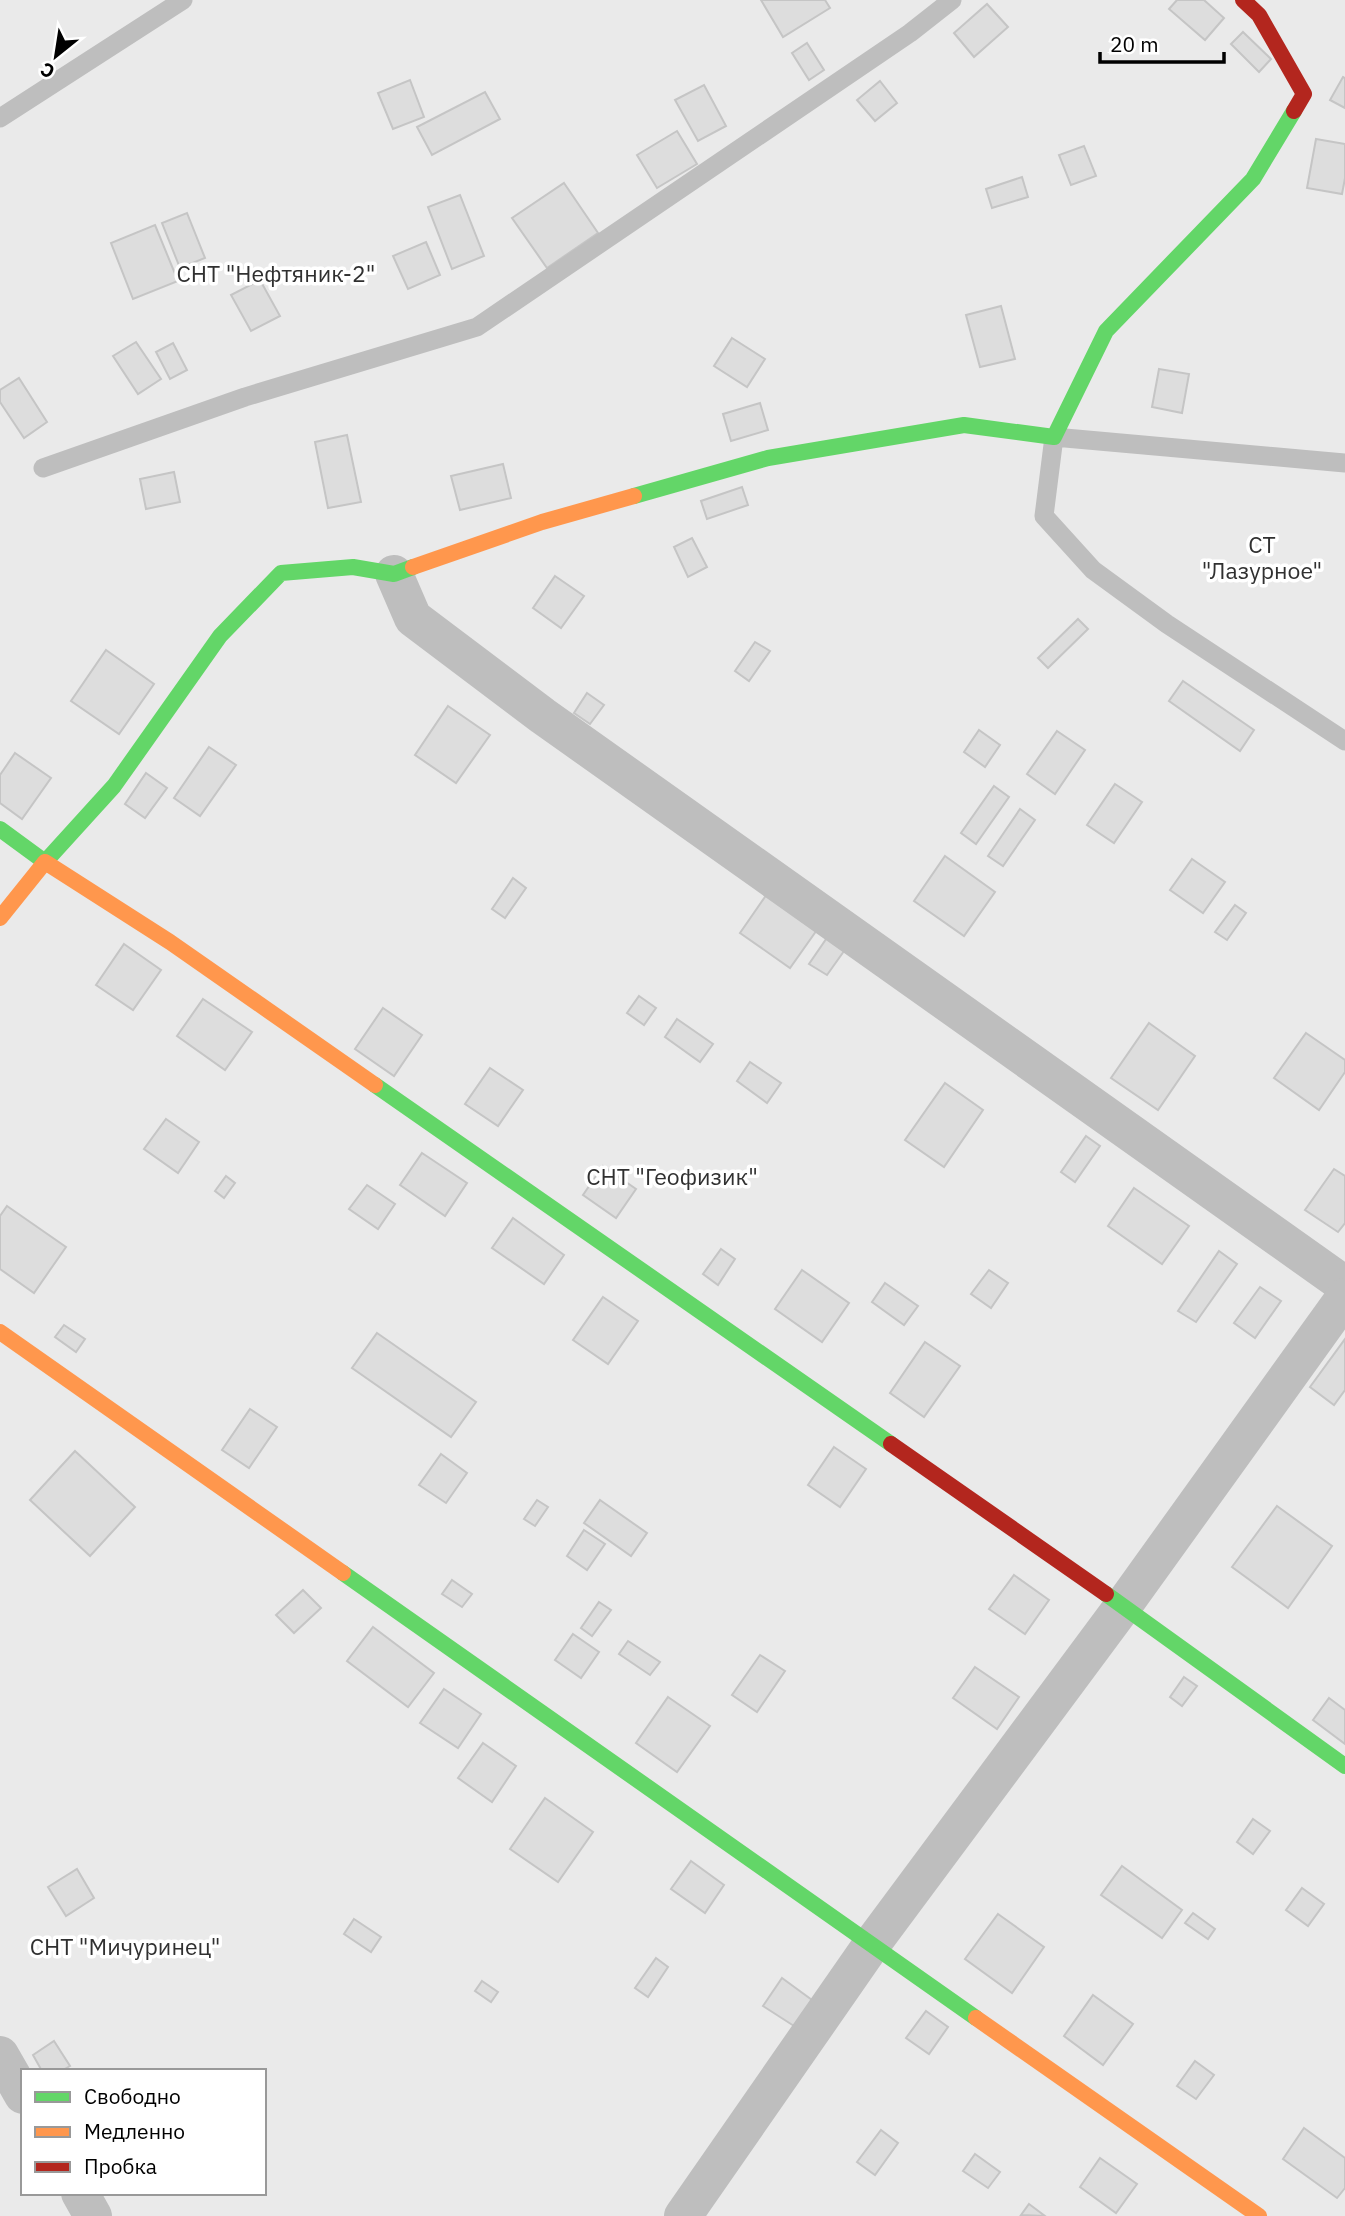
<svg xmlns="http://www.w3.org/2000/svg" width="1345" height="2216" viewBox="0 0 1345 2216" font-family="'IBM Plex Sans',sans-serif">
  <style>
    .garden { fill: #eaeaea; fill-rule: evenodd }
    .building { fill: #ddd; stroke: #c5c5c5; stroke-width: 2 }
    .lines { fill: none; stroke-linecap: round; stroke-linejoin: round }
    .lane { stroke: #bebebe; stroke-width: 19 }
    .street { stroke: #bebebe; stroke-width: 38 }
    .fast { stroke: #63d668; stroke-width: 16 }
    .slow { stroke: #ff974d; stroke-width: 16 }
    .jam { stroke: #b3261e; stroke-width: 16 }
    .labels { text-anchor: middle; stroke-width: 7; stroke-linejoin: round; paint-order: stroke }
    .park-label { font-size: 23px; fill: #303030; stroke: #fff }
  </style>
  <rect width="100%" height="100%" fill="#fff"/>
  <path class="garden" d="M0,0h1345v2216h-1345zM23,2071h241v122h-241z"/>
  <g class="building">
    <polygon points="761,0 825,0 830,8 783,37"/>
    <polygon points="1177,0 1204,0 1224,18 1205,40 1169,9"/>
    <polygon points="987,4 1008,27 974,57 954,33"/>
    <polygon points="1243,32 1271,59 1259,72 1231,44"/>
    <polygon points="807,43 824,70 809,80 792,53"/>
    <polygon points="1343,77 1345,78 1345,108 1330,100"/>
    <polygon points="410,80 424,117 393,129 378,93"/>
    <polygon points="880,81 897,103 875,121 857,100"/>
    <polygon points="704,85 726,126 698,141 675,100"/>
    <polygon points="485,92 500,119 432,155 417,127"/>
    <polygon points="677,131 697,164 657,188 637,155"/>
    <polygon points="1316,139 1345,144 1345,178 1342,194 1307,188"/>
    <polygon points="1084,146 1096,176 1071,185 1059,155"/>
    <polygon points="1022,177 1028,197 992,208 986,189"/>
    <polygon points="564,183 598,233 547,268 512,218"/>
    <polygon points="460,195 484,256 452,269 428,207"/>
    <polygon points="187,213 205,258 180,268 162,223"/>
    <polygon points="155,225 178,281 133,299 111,243"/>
    <polygon points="426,242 440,275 408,289 393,256"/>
    <polygon points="260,280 280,316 251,331 231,295"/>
    <polygon points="1001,306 1015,359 980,367 966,315"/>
    <polygon points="732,338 765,359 747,387 714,366"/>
    <polygon points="136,342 161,379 138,394 113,356"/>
    <polygon points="173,343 187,370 170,379 156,352"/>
    <polygon points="1159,369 1189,374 1182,413 1152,407"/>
    <polygon points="19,378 47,422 24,438 0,402 0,390"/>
    <polygon points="760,403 768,430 731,441 723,414"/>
    <polygon points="347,435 361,502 328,508 315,442"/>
    <polygon points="503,464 511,498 460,510 451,476"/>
    <polygon points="174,472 180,502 146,509 140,479"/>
    <polygon points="742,487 748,505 707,519 701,501"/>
    <polygon points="692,538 707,567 688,577 674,547"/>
    <polygon points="555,576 584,596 561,628 533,608"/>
    <polygon points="1078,619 1088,629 1048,668 1038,658"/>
    <polygon points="755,642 770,651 749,681 735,671"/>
    <polygon points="106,650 154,684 119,734 71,701"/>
    <polygon points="1183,681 1254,730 1240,751 1169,701"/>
    <polygon points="587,693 604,705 590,724 574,713"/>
    <polygon points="448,706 490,735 456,783 415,755"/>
    <polygon points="979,730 1000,745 985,767 964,752"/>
    <polygon points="1057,731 1085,750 1055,794 1027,774"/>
    <polygon points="209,747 236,765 200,816 174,798"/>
    <polygon points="15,753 51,778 22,819 0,803 0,775"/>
    <polygon points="146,773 167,788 145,818 125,804"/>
    <polygon points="1115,784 1142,802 1114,843 1087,825"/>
    <polygon points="994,786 1009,797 976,844 961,833"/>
    <polygon points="1020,809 1035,820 1003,866 988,856"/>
    <polygon points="945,856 995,892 964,936 914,901"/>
    <polygon points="1192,859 1225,882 1203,913 1170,890"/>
    <polygon points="513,878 526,888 505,918 492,909"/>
    <polygon points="769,891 819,927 790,968 740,933"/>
    <polygon points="1235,905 1246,913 1227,940 1215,932"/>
    <polygon points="831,932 849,944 827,975 809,964"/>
    <polygon points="124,944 161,970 133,1010 96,985"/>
    <polygon points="639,996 656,1008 644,1025 627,1013"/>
    <polygon points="203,999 252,1032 225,1070 177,1036"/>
    <polygon points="383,1008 422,1035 394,1076 355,1049"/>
    <polygon points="677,1019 713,1044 700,1062 665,1037"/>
    <polygon points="1149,1023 1195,1056 1158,1110 1111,1078"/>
    <polygon points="1306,1033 1345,1060 1345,1072 1319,1110 1274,1078"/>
    <polygon points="750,1062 781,1083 767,1103 737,1081"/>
    <polygon points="490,1068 523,1090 498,1126 465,1104"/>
    <polygon points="945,1083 983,1110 944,1167 905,1140"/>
    <polygon points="166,1119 199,1142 178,1173 144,1149"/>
    <polygon points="1086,1136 1100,1146 1075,1182 1061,1172"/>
    <polygon points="422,1153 467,1183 445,1216 400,1185"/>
    <polygon points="603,1166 636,1189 616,1218 583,1195"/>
    <polygon points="1334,1169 1345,1176 1345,1223 1338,1232 1305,1210"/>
    <polygon points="226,1176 235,1183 224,1198 215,1191"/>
    <polygon points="367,1185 395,1204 378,1229 349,1209"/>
    <polygon points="1134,1188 1189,1226 1162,1264 1108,1226"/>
    <polygon points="7,1206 66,1247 34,1293 0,1269 0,1216"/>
    <polygon points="513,1218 564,1255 544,1284 492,1248"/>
    <polygon points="721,1249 735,1259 718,1285 703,1274"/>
    <polygon points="1219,1251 1237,1264 1196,1322 1178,1311"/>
    <polygon points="802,1270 849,1303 822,1342 775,1309"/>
    <polygon points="989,1270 1008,1283 991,1308 971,1294"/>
    <polygon points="885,1283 918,1306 904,1325 872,1302"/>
    <polygon points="1260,1287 1281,1301 1255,1338 1234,1323"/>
    <polygon points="603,1297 638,1321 608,1364 573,1340"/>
    <polygon points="64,1325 85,1339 76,1352 55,1337"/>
    <polygon points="377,1333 476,1402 451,1437 352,1368"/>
    <polygon points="1345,1339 1345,1390 1334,1405 1310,1387"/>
    <polygon points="925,1342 960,1366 924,1417 890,1393"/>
    <polygon points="250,1409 277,1427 249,1468 222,1450"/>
    <polygon points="834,1447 866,1469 840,1507 808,1485"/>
    <polygon points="75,1451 135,1507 90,1556 30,1500"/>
    <polygon points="441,1454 467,1473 446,1503 419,1485"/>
    <polygon points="537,1500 548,1507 535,1526 524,1519"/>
    <polygon points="600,1500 647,1533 631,1556 584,1523"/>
    <polygon points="1277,1506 1332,1546 1288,1608 1232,1567"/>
    <polygon points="584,1530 605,1544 587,1570 567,1556"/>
    <polygon points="1014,1575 1049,1600 1025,1634 989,1609"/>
    <polygon points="452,1580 472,1594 462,1607 442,1594"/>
    <polygon points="303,1590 321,1608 294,1633 276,1615"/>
    <polygon points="599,1602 611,1610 592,1636 581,1628"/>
    <polygon points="373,1627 434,1673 408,1707 347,1661"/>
    <polygon points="573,1634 599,1652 581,1678 555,1660"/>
    <polygon points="628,1641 660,1662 650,1675 619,1654"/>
    <polygon points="760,1655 785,1671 757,1712 732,1695"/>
    <polygon points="975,1667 1019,1697 997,1729 953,1698"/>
    <polygon points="1184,1677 1197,1686 1182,1706 1170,1697"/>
    <polygon points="444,1689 481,1714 458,1748 420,1723"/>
    <polygon points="668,1697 710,1726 677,1772 636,1743"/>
    <polygon points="1329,1698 1345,1710 1345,1744 1313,1720"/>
    <polygon points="483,1743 516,1766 492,1802 458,1778"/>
    <polygon points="545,1798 593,1832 558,1882 510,1849"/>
    <polygon points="1253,1819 1270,1831 1253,1854 1237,1842"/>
    <polygon points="691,1861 724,1885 705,1913 671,1889"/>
    <polygon points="1122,1866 1182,1910 1162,1938 1101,1895"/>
    <polygon points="77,1869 94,1898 66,1916 48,1887"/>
    <polygon points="1302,1888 1324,1904 1308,1926 1286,1910"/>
    <polygon points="1193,1913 1215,1929 1208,1939 1185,1923"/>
    <polygon points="998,1914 1044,1947 1012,1993 965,1959"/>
    <polygon points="354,1919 381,1937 371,1952 344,1934"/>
    <polygon points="656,1958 668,1967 648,1997 635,1988"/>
    <polygon points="782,1978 812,2000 794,2026 763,2006"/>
    <polygon points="482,1981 498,1992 491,2002 475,1991"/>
    <polygon points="1093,1995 1133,2024 1103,2065 1064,2036"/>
    <polygon points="926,2011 948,2027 929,2054 906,2038"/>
    <polygon points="54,2041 70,2066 61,2071 42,2071 33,2055"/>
    <polygon points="1195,2061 1214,2075 1196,2099 1177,2086"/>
    <polygon points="1304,2128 1345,2158 1345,2188 1337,2198 1283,2159"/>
    <polygon points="881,2130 898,2143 875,2175 857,2162"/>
    <polygon points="975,2154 1000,2172 988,2188 963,2171"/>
    <polygon points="1100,2158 1137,2184 1116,2213 1080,2187"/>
    <polygon points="1029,2204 1045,2216 1021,2215"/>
  </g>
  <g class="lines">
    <g class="lane">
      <polyline points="0,118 183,0"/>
      <polyline points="1345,463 1054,437 1044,516 1093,570 1167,624 1345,741"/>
      <polyline points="43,468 245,397 477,327 910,33 952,0"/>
    </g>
    <g class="street">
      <polyline points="394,574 413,618 543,716 1345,1285"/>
      <polyline points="0,2055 23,2095"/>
      <polyline points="80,2193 93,2216"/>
      <polyline points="683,2216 872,1944 1123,1606 1345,1297"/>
    </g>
    <g class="fast">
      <polyline points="634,496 768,458 964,425 1054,437 1106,331 1253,179 1294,111"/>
      <polyline points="0,829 45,862 114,786 220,636 281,573 353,567 394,574 413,567"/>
      <polyline points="375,1085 891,1444"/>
      <polyline points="343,1573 976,2018"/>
      <polyline points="1106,1594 1345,1766"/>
    </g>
    <g class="slow">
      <polyline points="413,567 542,522 634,496"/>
      <polyline points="0,918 45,862 170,942 375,1085"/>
      <polyline points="0,1332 343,1573"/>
      <polyline points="976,2018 1259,2216"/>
    </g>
    <g class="jam">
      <polyline points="1243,0 1259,15 1304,94 1294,111"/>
      <polyline points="891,1444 1106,1594"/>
    </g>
  </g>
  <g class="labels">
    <g class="park-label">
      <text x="276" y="282">СНТ "Нефтяник-2"</text>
      <text x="1262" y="553">СТ<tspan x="1262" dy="26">"Лазурное"</tspan></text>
      <text x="672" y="1185">СНТ "Геофизик"</text>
      <text x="125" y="1955">СНТ "Мичуринец"</text>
    </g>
  </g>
  <rect x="21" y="2069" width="245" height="126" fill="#ffffff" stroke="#999999" stroke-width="2"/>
  <rect x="35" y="2092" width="35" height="10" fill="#63d668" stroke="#999999" stroke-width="2"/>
  <text x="84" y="2104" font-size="21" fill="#000000">Свободно</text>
  <rect x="35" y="2127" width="35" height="10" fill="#ff974d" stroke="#999999" stroke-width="2"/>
  <text x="84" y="2139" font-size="21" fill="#000000">Медленно</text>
  <rect x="35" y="2162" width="35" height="10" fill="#b3261e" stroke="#999999" stroke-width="2"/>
  <text x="84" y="2174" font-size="21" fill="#000000">Пробка</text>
  <g transform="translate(56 56) rotate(210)" stroke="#ffffff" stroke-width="5" paint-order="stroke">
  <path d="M0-5L12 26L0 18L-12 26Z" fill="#000000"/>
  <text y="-10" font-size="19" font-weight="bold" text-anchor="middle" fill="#000000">С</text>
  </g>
  <path d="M1100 52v10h124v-10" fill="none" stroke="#000000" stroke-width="3.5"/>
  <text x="1110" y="52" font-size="21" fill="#000000" stroke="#ffffff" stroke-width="5" paint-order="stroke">20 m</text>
</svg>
